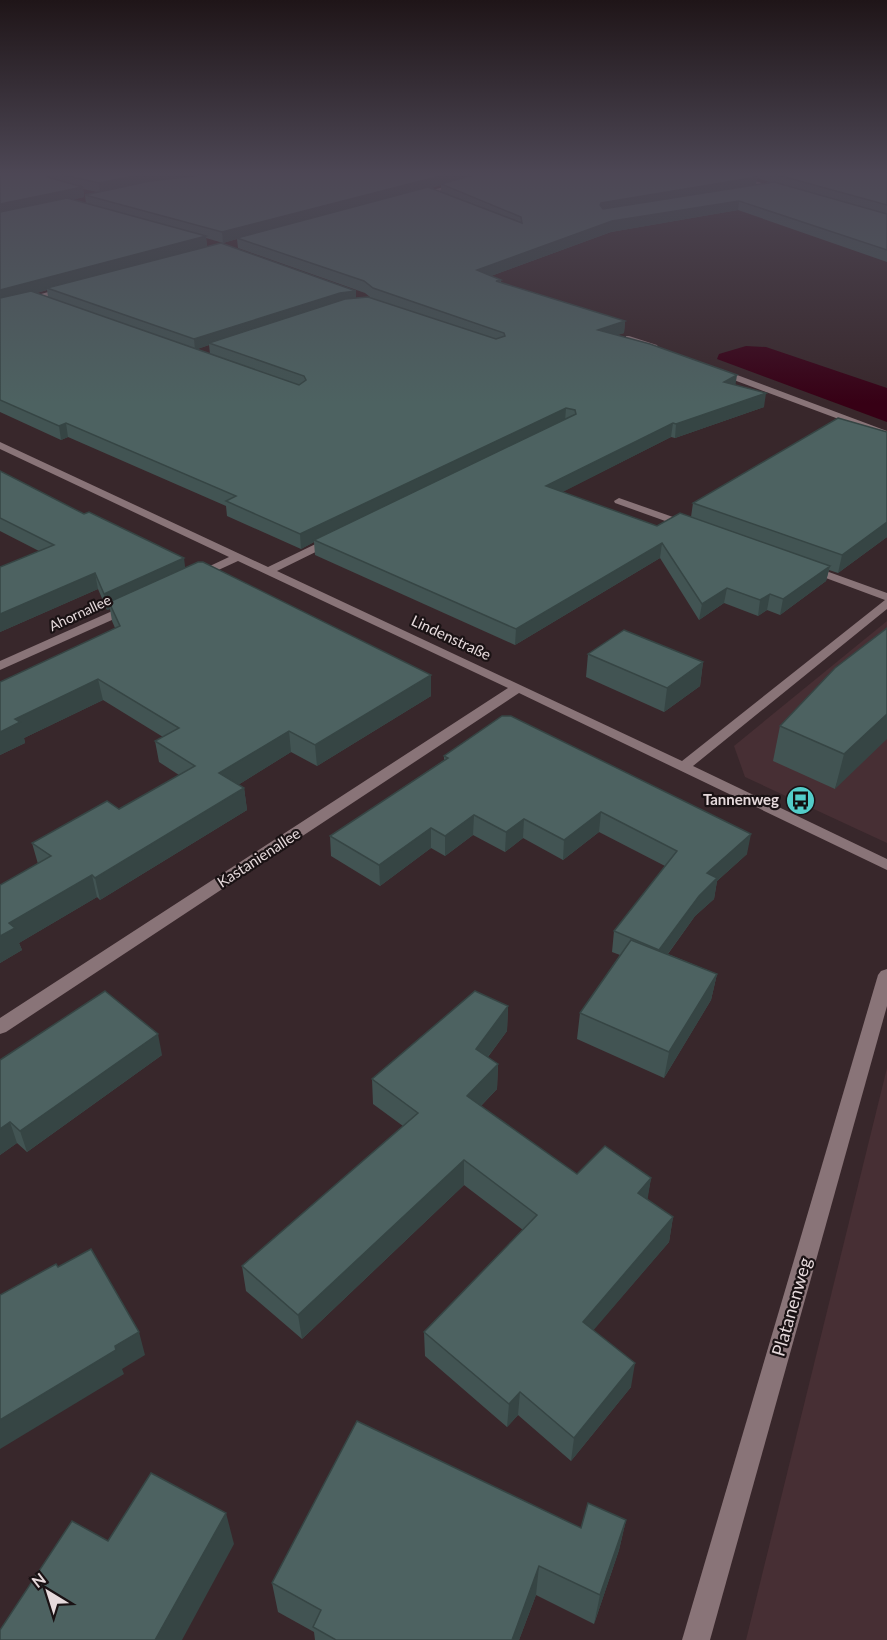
<svg xmlns="http://www.w3.org/2000/svg" width="887" height="1640" viewBox="0 0 887 1640" font-family="Lato,sans-serif">
  <style>
    .built { fill: #472f34 }
    .water { fill: #370015 }
    .lines { fill: none; stroke-linecap: round; stroke-linejoin: round }
    .street { fill: #897478; fill-rule: evenodd }
    .wall { fill: #425453; fill-rule: evenodd }
    .shaded-wall { fill: #364544 }
    .building { fill: #4d6261; stroke: #364544; stroke-width: 1.5 }
    .labels { text-anchor: middle; stroke-width: 4.5; stroke-linejoin: round; paint-order: stroke }
    .far-street-label { font-size: 14px; fill: #e6dadc; stroke: #1a1214 }
    .street-label { font-size: 15px; fill: #e6dadc; stroke: #1a1214 }
    .poi-label { font-size: 15px; font-weight: bold; fill: #e6dadc; stroke: #1a1214; text-anchor: end }
    .near-street-label { font-size: 18px; fill: #e6dadc; stroke: #1a1214 }
  </style>
  <rect width="100%" height="100%" fill="#38272b"/>
  <g class="built">
    <polygon points="887,621 887,843 745,777 734,746"/>
    <polygon points="887,1068 887,1640 746,1640"/>
  </g>
  <polygon class="water" points="746,346 766,347 887,388 887,422 717,359 719,354"/>
  <g class="lines">
    <g class="street">
      <polygon points="492,174 501,174 417,197 414,195"/>
      <polygon points="724,174 732,174 785,190 780,191"/>
      <polygon points="67,287 70,291 0,309 0,305"/>
      <polygon points="629,336 657,345 658,347 654,349 626,340 626,336"/>
      <polygon points="715,369 721,369 887,431 887,437 715,373"/>
      <polygon points="0,442 268,567 328,538 336,538 336,542 277,571 682,761 885,600 807,571 807,567 815,567 887,593 887,609 693,766 887,859 887,870 519,693 6,1032 0,1034 0,1018 508,688 238,561 201,578 193,578 193,574 229,557 0,449"/>
      <polygon points="619,498 690,523 691,525 690,527 682,527 615,503 614,501"/>
      <polygon points="128,604 134,608 132,611 0,670 0,661"/>
      <polygon points="887,969 887,1006 710,1640 682,1640 878,975 881,971"/>
    </g>
  </g>
  <g class="wall">
    <path d="M0,174h887v88l-149,-52 -127,22 -120,44 10,4v3l124,38 -1,12 -7,2 118,50 29,22 -89,31 -4,-1 -109,55 95,34 34,-9 2,-14 194,-71v105l-49,36 -9,-3 -3,11 -46,34 -13,-5 -9,6 -34,-13 -25,17 -39,-62 -145,87 -200,-90 -1,-13 -13,7 -74,-33 -1,-10 -158,-69 -7,3 -61,-28zM757,178l13,4 -14,3zM441,185v7l-10,-4zM83,189l14,3 -12,3 1,9 -15,-4 13,-3zM206,238l17,5 14,-4 1,9 127,45 5,4 -14,1 -149,-52zM47,290l1,7 -11,-4zM209,345l1,9 -13,-5z"/>
    <polygon points="0,471 185,567 431,675 431,696 317,766 291,752 238,785 244,788 247,810 100,900 97,897 19,943 22,950 0,963 0,885 38,864 32,843 119,809 179,775 159,762 155,741 163,737 103,700 24,738 25,743 0,755 0,682 115,628 112,621 110,609 107,610 98,589 0,632 0,567 39,551 0,531"/>
    <polygon points="887,628 835,789 773,761 780,726"/>
    <polygon points="588,654 703,662 700,686 664,712 586,677"/>
    <polygon points="444,756 747,854 717,881 714,899 695,916 668,954 717,974 711,1000 664,1078 577,1039 580,1013 620,955 612,952 614,931 665,866 599,832 563,860 523,838 505,852 473,835 445,856 431,848 380,886 331,856 330,836 444,760"/>
    <polygon points="508,1006 507,1031 488,1057 498,1064 497,1089 481,1106 577,1174 651,1178 647,1199 673,1217 669,1242 593,1330 631,1387 571,1461 518,1415 507,1427 425,1356 424,1332 523,1230 464,1185 302,1339 246,1291 242,1266 403,1126 373,1104 372,1079"/>
    <polygon points="162,1055 27,1152 17,1143 0,1155 0,1060"/>
    <polygon points="626,1520 619,1550 594,1624 536,1595 519,1640 315,1640 314,1632 278,1612 272,1583"/>
  </g>
  <g class="shaded-wall">
    <polygon points="143,174 224,174 100,193 99,183"/>
    <polygon points="448,174 484,174 441,184 441,185 239,238 237,238 237,239 223,243 222,232"/>
    <polygon points="757,177 755,186 601,213 600,205 601,203"/>
    <polygon points="83,187 84,197 0,215 0,204"/>
    <polygon points="739,201 738,210 611,232 477,281 477,270 612,221"/>
    <polygon points="206,236 207,247 47,288 47,290 0,303 0,290"/>
    <polygon points="356,291 356,301 209,343 209,345 195,350 194,339 340,293"/>
    <polygon points="625,321 624,333 597,342 598,330"/>
    <polygon points="737,375 735,388 724,382"/>
    <polygon points="766,393 764,407 675,438 676,424"/>
    <polygon points="566,408 565,422 314,540 314,542 301,549 300,534"/>
    <polygon points="66,423 68,437 61,440 59,426"/>
    <polygon points="673,423 671,437 545,501 546,486"/>
    <polygon points="887,522 887,537 838,573 842,555"/>
    <polygon points="662,543 660,558 515,645 516,629"/>
    <polygon points="184,558 186,574 109,602 110,609 107,610 104,594"/>
    <polygon points="830,566 826,581 780,615 783,599"/>
    <polygon points="95,573 98,589 0,632 0,614"/>
    <polygon points="727,588 724,603 699,620 702,604"/>
    <polygon points="770,594 767,610 758,616 760,600"/>
    <polygon points="703,662 700,686 664,712 667,688"/>
    <polygon points="431,675 431,696 317,766 315,745"/>
    <polygon points="98,679 103,700 24,738 25,743 0,755 0,732 15,719"/>
    <polygon points="887,714 887,739 835,789 844,754"/>
    <polygon points="289,731 291,752 222,795 219,773"/>
    <polygon points="244,788 247,810 100,900 95,878"/>
    <polygon points="601,812 599,832 563,860 564,840"/>
    <polygon points="474,815 473,835 445,856 445,836"/>
    <polygon points="524,819 523,838 505,852 506,832"/>
    <polygon points="431,828 431,848 380,886 379,865"/>
    <polygon points="751,834 747,854 717,881 714,899 695,916 656,970 659,950 707,873"/>
    <polygon points="92,875 97,897 19,943 22,950 0,963 0,936 9,923"/>
    <polygon points="717,974 711,1000 664,1078 669,1052"/>
    <polygon points="508,1006 507,1031 475,1074 476,1049"/>
    <polygon points="158,1034 162,1055 27,1152 20,1131"/>
    <polygon points="498,1064 497,1089 466,1121 467,1096"/>
    <polygon points="10,1122 17,1143 0,1155 0,1129"/>
    <polygon points="464,1160 464,1185 302,1339 298,1315"/>
    <polygon points="651,1178 647,1203 638,1193"/>
    <polygon points="673,1217 669,1242 580,1346 583,1322"/>
    <polygon points="139,1332 145,1355 122,1369 124,1374 0,1449 0,1420 115,1346"/>
    <polygon points="635,1363 631,1387 571,1461 574,1438"/>
    <polygon points="520,1392 518,1415 507,1427 509,1404"/>
    <polygon points="226,1513 234,1544 182,1640 155,1640"/>
    <polygon points="626,1520 619,1550 594,1624 600,1595"/>
    <polygon points="539,1566 536,1595 519,1640 512,1640"/>
  </g>
  <g class="building">
    <polygon points="0,174 48,174 47,177 83,187 0,204"/>
    <polygon points="59,174 143,174 99,183"/>
    <polygon points="212,174 448,174 222,232 85,195 150,181"/>
    <polygon points="477,174 747,174 757,177 601,203 600,205 603,209 774,182 887,214 887,250 739,201 612,221 477,270 501,280 496,281 625,321 598,330 650,344 737,375 724,382 766,393 676,424 673,423 546,486 657,526 680,513 830,566 783,599 770,594 760,600 727,588 702,604 662,543 516,629 314,540 576,414 575,410 566,408 300,534 226,501 236,496 66,423 59,426 0,400 0,298 31,291 299,385 306,380 304,376 209,343 345,299 368,297 496,339 505,336 504,333 373,288 364,281 237,238 428,187 522,223 521,217 441,184"/>
    <polygon points="774,174 887,174 887,205"/>
    <polygon points="67,198 206,236 0,290 0,212"/>
    <polygon points="221,243 356,291 340,293 194,339 47,288"/>
    <polygon points="838,418 887,432 887,522 842,555 693,503"/>
    <polygon points="0,471 84,514 89,512 184,558 104,594 95,573 0,614 0,567 54,545 0,518"/>
    <polygon points="198,562 203,562 431,675 315,745 289,731 219,773 244,788 95,878 92,875 9,923 15,928 0,936 0,885 51,856 32,843 107,801 119,809 195,766 155,741 179,728 98,679 15,719 20,722 0,732 0,682 120,626 109,602"/>
    <polygon points="887,628 887,714 844,754 780,726 835,668"/>
    <polygon points="624,630 703,662 667,688 588,654"/>
    <polygon points="502,716 511,716 751,834 707,873 717,878 699,896 659,950 614,931 677,851 601,812 564,840 524,819 506,832 474,815 445,836 431,828 379,865 330,836 448,758 444,756"/>
    <polygon points="631,940 717,974 669,1052 580,1013"/>
    <polygon points="105,991 158,1034 20,1131 10,1122 0,1129 0,1060"/>
    <polygon points="475,991 508,1006 476,1049 498,1064 467,1096 577,1174 605,1146 651,1178 638,1193 673,1217 583,1322 635,1363 574,1438 520,1392 509,1404 424,1332 537,1215 464,1160 298,1315 242,1266 418,1113 372,1079"/>
    <polygon points="91,1249 139,1332 115,1346 116,1350 0,1420 0,1295 56,1264 58,1267"/>
    <polygon points="357,1421 581,1528 588,1503 626,1520 600,1595 539,1566 512,1640 336,1640 313,1627 321,1610 272,1583"/>
    <polygon points="151,1473 226,1513 155,1640 0,1640 0,1630 72,1521 108,1541"/>
  </g>
  <linearGradient id="sky" x2="0" y2="1"><stop stop-color="#1f1518"/><stop offset="0.43" stop-color="#4d4755"/><stop offset="1" stop-color="#4d4755" stop-opacity="0"/></linearGradient>
  <rect width="887" height="403" fill="url(#sky)"/>
  <defs>
    <symbol id="bus-disc" viewBox="-11 -11 22 22"><circle r="9.5" fill="#53cdc9" stroke="#1a1214"/><path d="M-5-6H5V4H4V6H2V4H-2V6H-4V4H-5ZM-3.5-4V0h7V-4ZM-3.5 1.2v1.5H-2V1.2ZM2 1.2v1.5H3.5V1.2Z" fill="#111"/></symbol>
  </defs>
  <g fill-rule="evenodd">
    <use href="#bus-disc" x="784" y="784" width="33" height="33"/>
  </g>
  <g class="labels">
    <g class="far-street-label">
      <text transform="translate(80 613) rotate(-25)" y="5">Ahornallee</text>
    </g>
    <g class="street-label">
      <text transform="translate(451 638) rotate(25)" y="5">Lindenstraße</text>
      <text transform="translate(259 858) rotate(-33)" y="5">Kastanienallee</text>
    </g>
    <g class="poi-label">
      <text x="779" y="805">Tannenweg</text>
    </g>
    <g class="near-street-label">
      <text transform="translate(792 1307) rotate(-74)" y="6">Platanenweg</text>
    </g>
  </g>
  <g transform="translate(48 1592) rotate(322)" stroke="#1a1214" stroke-width="4.5" paint-order="stroke">
  <path d="M0-4.5L10 22L0 15L-10 22Z" fill="#e6dadc"/>
  <text y="-9" font-size="16" font-weight="bold" text-anchor="middle" fill="#e6dadc">N</text>
  </g>
</svg>
